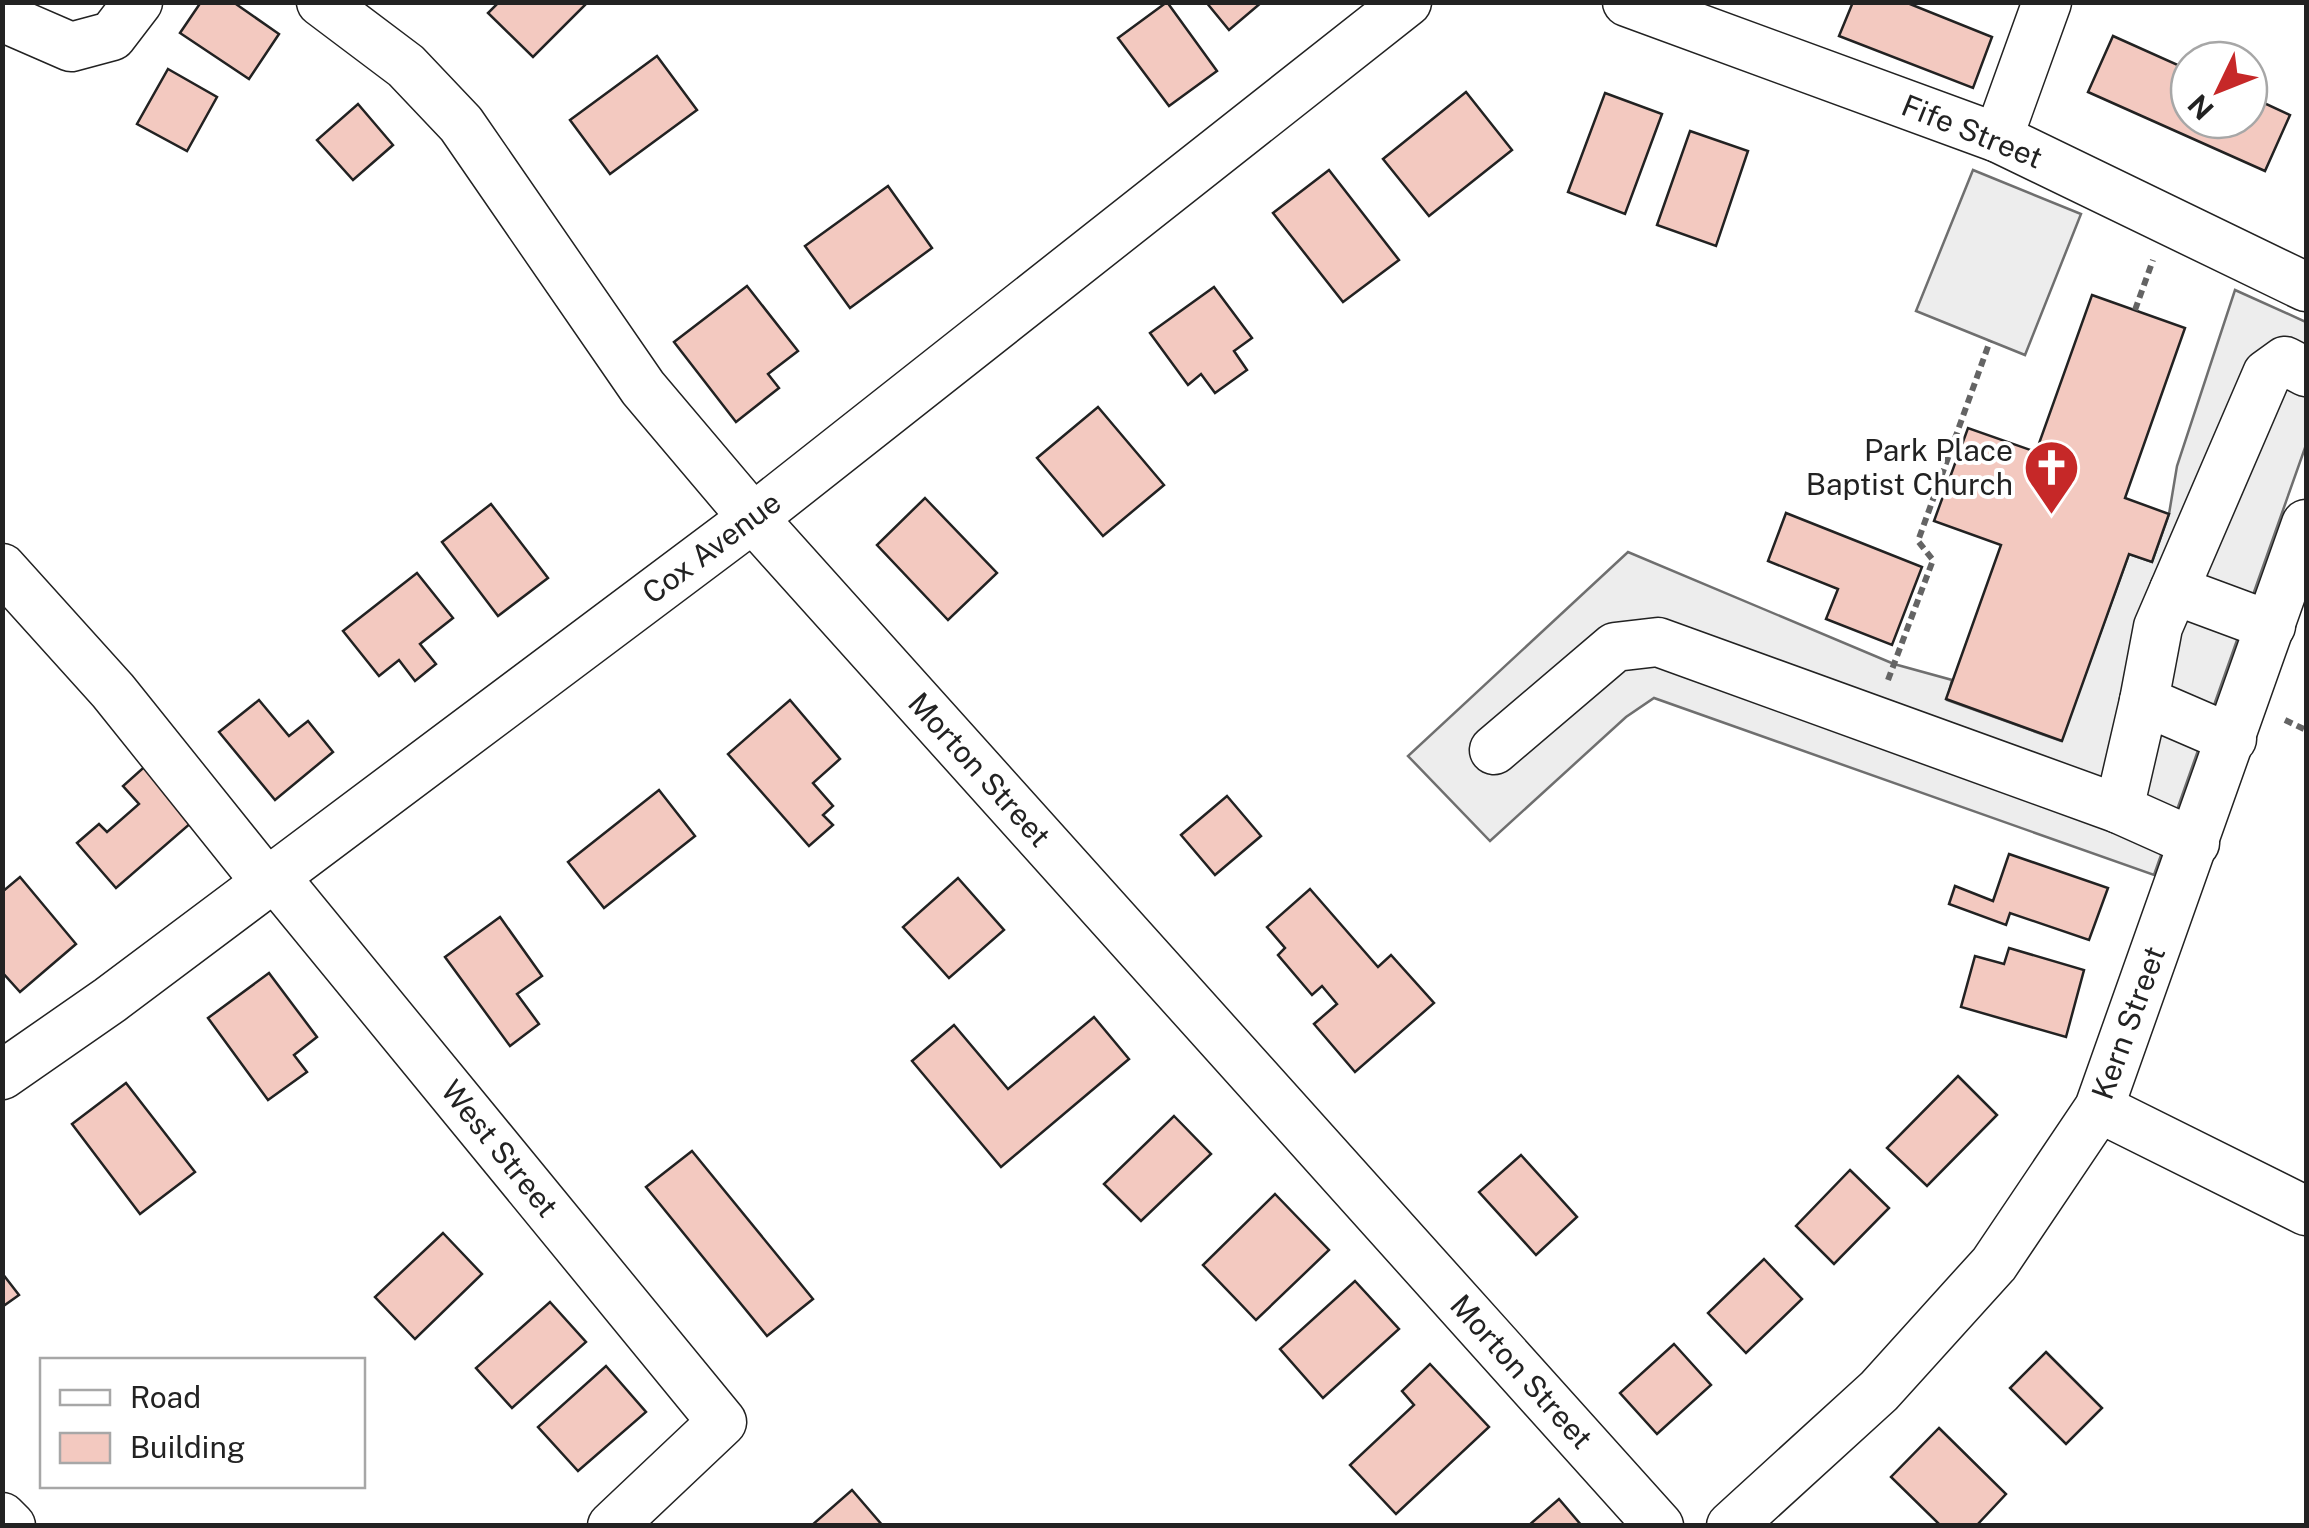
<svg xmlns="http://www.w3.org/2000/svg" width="2309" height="1528" viewBox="0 0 2309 1528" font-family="'Public Sans',sans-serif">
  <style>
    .parking { fill: #ededed; stroke: #6f6f6f; stroke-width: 2.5 }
    .building { fill: #f3c9c0; stroke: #222; stroke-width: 2.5 }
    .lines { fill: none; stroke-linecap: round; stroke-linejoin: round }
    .minor-casing { stroke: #222; stroke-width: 51 }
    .path { stroke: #646464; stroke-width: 6; stroke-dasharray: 8 5; stroke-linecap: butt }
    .minor { stroke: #fff; stroke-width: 48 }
    .labels { text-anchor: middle; stroke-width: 8; stroke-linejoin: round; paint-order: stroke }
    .street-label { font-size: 30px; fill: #222; stroke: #fff }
    .poi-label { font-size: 30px; fill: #222; stroke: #fff; text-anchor: end }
  </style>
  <rect width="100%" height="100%" fill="#fff"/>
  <g class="parking">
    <polygon points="1973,170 2081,214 2025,355 1916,311"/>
    <polygon points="2235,290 2306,322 2306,445 2154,875 1654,698 1626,717 1490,841 1408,756 1628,552 1894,664 1952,680 1947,700 2061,741 2129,554 2152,562 2169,514 2177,466"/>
  </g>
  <g class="building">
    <polygon points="201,2 233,2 279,34 249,79 180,33"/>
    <polygon points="499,2 588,2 533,57 488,13"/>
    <polygon points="1167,2 1217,71 1169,106 1118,38"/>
    <polygon points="1206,2 1262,2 1229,30"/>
    <polygon points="1853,2 1905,2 1992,37 1973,88 1839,36"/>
    <polygon points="2113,36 2189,70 2189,120 2249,120 2249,96 2290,115 2265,171 2088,92"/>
    <polygon points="657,56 697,110 610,174 570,120"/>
    <polygon points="168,69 217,97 187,151 137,124"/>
    <polygon points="1466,92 1512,150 1429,216 1383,159"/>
    <polygon points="1605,93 1662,114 1625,214 1568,192"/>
    <polygon points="358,104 393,145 353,180 317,140"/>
    <polygon points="1690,131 1748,151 1716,246 1657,225"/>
    <polygon points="1329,170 1399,260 1343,302 1273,213"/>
    <polygon points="888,186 932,248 850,308 805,246"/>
    <polygon points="747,286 798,351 768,374 779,388 736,422 674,342"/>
    <polygon points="1214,287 1252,338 1234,351 1247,370 1215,393 1201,374 1188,385 1150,333"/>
    <polygon points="2092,295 2185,328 2125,498 2169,514 2152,562 2129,554 2062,741 1946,699 2001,545 1934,521 1968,428 2036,452"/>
    <polygon points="1098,407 1164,485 1103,536 1037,458"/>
    <polygon points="925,498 997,573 948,620 877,545"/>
    <polygon points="491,504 548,578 498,616 442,542"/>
    <polygon points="1786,513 1922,567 1892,645 1826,619 1838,589 1768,561"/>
    <polygon points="417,573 453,618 420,644 436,664 415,681 399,660 379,676 343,631"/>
    <polygon points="259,700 289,736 308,721 333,752 275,800 219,732"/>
    <polygon points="790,700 840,759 813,783 833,806 823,815 833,825 809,846 728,754"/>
    <polygon points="151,761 199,816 116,888 77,843 99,824 107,832 139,804 123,786"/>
    <polygon points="659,790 695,836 604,908 568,862"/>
    <polygon points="1227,796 1261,836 1215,875 1181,835"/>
    <polygon points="2009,854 2108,888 2089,940 2010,913 2006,925 1949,904 1955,886 1993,901"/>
    <polygon points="20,877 76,944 20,992 2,972 2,892"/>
    <polygon points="958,878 1004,930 949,978 903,927"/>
    <polygon points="1310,889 1378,967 1391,955 1434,1003 1355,1072 1314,1024 1337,1004 1322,986 1312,995 1278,955 1285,948 1267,927"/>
    <polygon points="500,917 542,976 517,994 539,1024 510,1046 445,957"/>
    <polygon points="2009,948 2084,970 2066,1037 1961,1007 1975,956 2004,964"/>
    <polygon points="269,973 317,1037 294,1055 307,1072 268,1100 208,1018"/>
    <polygon points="1094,1017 1129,1059 1001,1167 912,1061 954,1025 1008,1089"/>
    <polygon points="1958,1076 1997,1115 1927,1186 1887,1148"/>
    <polygon points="126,1083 195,1172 140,1214 72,1124"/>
    <polygon points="1174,1116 1211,1154 1141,1221 1104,1184"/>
    <polygon points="692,1151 813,1299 767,1336 646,1187"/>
    <polygon points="1521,1155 1577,1217 1536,1255 1479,1192"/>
    <polygon points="1850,1170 1889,1208 1834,1264 1796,1226"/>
    <polygon points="1275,1194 1329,1250 1256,1320 1203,1265"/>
    <polygon points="443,1233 482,1274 415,1339 375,1297"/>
    <polygon points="1764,1259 1802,1299 1746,1353 1708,1313"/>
    <polygon points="2,1273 19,1295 2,1307"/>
    <polygon points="1355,1281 1399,1329 1323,1398 1280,1349"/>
    <polygon points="550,1302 586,1342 512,1408 476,1368"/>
    <polygon points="1674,1344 1711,1385 1657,1434 1620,1393"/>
    <polygon points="2046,1352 2102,1408 2066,1444 2010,1388"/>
    <polygon points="1430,1364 1489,1427 1396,1514 1350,1465 1414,1405 1402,1391"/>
    <polygon points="606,1366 646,1412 578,1471 538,1427"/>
    <polygon points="1939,1428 2006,1494 1976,1526 1941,1526 1891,1477"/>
    <polygon points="852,1490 883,1526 811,1526"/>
    <polygon points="1559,1499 1582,1526 1528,1526"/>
  </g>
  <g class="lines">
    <defs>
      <g id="minor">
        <polyline points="321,2 406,66 461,124 643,388 753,518 1659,1526"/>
        <polyline points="1627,2 1998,138 2306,287"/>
        <polyline points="2,17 71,47 112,36 138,2"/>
        <polyline points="1998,138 2047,2"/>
        <polyline points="2,568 113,691 267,883"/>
        <polyline points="2174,590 2271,626"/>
        <polyline points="2144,701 2119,809 2195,843"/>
        <polyline points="2232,739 2144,701 2158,627 2267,374 2285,361 2306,372"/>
        <polyline points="1494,750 1615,647 1658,642 2119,809"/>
        <polyline points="275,877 722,1422 612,1526"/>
        <polyline points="2,1075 110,1000 753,518 1407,2"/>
        <polyline points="2099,1108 2306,1211"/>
        <polyline points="2,1517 11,1526"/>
        <polyline points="1731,1526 1879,1391 1994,1264 2099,1108 2306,524"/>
      </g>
    </defs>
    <use href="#minor" class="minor-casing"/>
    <g class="path">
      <polyline points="2135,310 2153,260"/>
      <polyline points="1888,680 1933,560 1918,541 1990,341"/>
      <polyline points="2285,720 2306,730"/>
    </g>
    <use href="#minor" class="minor"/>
  </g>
  <defs>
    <symbol id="church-pin" viewBox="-11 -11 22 30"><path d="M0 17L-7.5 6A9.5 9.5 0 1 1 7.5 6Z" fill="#c62828" stroke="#fff"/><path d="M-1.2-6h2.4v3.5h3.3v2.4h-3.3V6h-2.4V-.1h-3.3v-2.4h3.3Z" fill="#fff"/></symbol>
  </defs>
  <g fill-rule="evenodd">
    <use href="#church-pin" x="2020" y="436" width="63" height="86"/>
  </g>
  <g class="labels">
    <g class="street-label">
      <text transform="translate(1972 132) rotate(22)" y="10">Fife Street</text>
      <text transform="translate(712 548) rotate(-37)" y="10">Cox Avenue</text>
      <text transform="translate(979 770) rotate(48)" y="10">Morton Street</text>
      <text transform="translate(2129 1023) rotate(-70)" y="10">Kern Street</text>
      <text transform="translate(499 1149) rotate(51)" y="10">West Street</text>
      <text transform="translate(1521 1372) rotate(48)" y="10">Morton Street</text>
    </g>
    <g class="poi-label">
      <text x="2013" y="461">Park Place<tspan x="2013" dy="34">Baptist Church</tspan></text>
    </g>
  </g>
  <rect width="2309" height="1528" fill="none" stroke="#222222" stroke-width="10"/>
  <rect x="40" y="1358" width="325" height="130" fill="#ffffff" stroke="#a7a7a7" stroke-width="2.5"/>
  <rect x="60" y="1390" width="50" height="15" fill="#ffffff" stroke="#a7a7a7" stroke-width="2.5"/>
  <text x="130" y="1408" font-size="30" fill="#222222">Road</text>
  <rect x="60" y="1433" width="50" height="30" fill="#f3c9c0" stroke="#a7a7a7" stroke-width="2.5"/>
  <text x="130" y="1458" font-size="30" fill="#222222">Building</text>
  <g transform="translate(2219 90) rotate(227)"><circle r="48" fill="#ffffff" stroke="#a7a7a7" stroke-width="2.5"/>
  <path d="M0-8L18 38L0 25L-18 38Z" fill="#c62828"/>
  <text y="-15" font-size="28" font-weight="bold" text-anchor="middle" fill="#222222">N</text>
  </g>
</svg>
